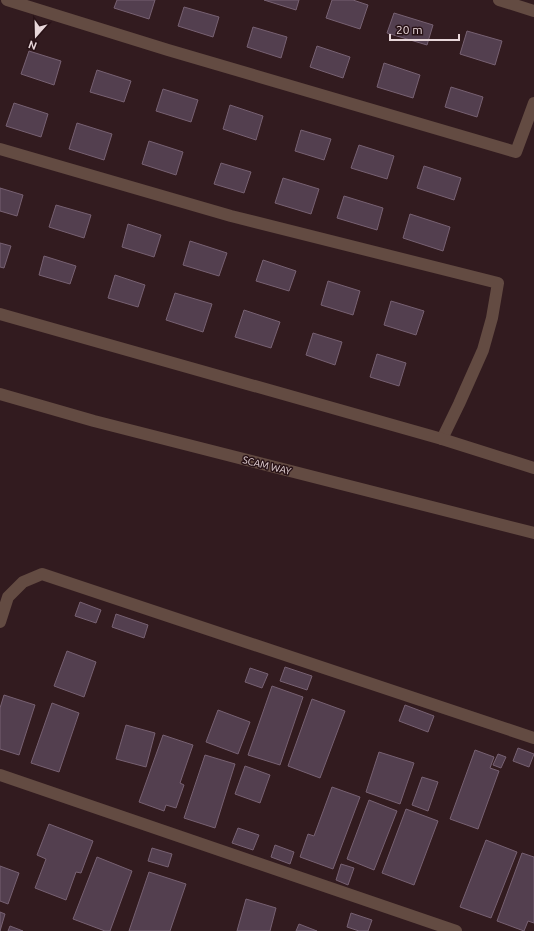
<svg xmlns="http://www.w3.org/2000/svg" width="534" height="931" viewBox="0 0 534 931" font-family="Ubuntu,sans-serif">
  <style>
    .building { fill: #533f4f; stroke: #776172 }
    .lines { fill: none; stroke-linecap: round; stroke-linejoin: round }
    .minor { stroke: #634b42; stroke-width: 12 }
    .labels { text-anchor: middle; stroke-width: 3; stroke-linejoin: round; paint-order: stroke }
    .street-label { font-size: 10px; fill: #e8d7da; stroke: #281216 }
  </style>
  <rect width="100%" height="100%" fill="#321b1f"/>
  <g class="building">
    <polygon points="117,0 155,0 149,19 114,8"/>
    <polygon points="264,0 299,0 296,10"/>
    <polygon points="332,0 353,0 368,5 360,29 326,18"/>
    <polygon points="184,7 219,17 213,37 178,26"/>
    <polygon points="394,13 433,25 427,45 387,33"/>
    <polygon points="253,27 287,37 281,58 247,47"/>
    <polygon points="467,31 502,41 495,65 460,54"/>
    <polygon points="317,46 350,57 343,78 310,67"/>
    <polygon points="29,51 61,61 54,85 21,74"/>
    <polygon points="384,63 420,75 413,98 377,87"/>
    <polygon points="97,70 131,81 124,102 90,92"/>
    <polygon points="451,87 483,97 477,117 445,107"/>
    <polygon points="163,89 198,100 191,122 156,111"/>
    <polygon points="14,103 48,114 41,137 6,126"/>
    <polygon points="230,105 263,116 256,140 223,129"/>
    <polygon points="77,123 112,134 104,160 69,149"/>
    <polygon points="301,130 331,139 324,160 295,151"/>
    <polygon points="149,141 183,152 176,175 142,164"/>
    <polygon points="359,145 394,156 387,179 351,168"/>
    <polygon points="221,163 251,172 244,193 214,184"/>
    <polygon points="424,166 461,178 454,200 417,188"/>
    <polygon points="283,178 319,189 311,214 275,203"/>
    <polygon points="0,188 23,195 17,216 0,211"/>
    <polygon points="344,196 383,208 377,230 337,218"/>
    <polygon points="56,205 91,215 84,238 49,227"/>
    <polygon points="410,214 450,227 443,251 403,238"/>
    <polygon points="128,224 161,235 154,257 122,247"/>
    <polygon points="190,241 227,253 219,276 183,265"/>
    <polygon points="0,243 11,246 4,268 0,267"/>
    <polygon points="44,256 76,266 70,284 39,275"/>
    <polygon points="263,260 296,271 289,291 256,281"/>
    <polygon points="115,275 145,285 138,307 108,298"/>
    <polygon points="328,281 360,291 353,315 321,305"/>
    <polygon points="175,293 212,304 203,332 166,320"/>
    <polygon points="391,301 424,311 416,335 384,325"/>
    <polygon points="244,310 280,322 271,348 235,337"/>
    <polygon points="313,333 342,342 335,365 306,355"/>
    <polygon points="377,354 406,363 399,386 370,377"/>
    <polygon points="80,602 101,610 96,623 75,616"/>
    <polygon points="116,614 148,625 144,638 112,627"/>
    <polygon points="67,651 96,662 84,697 54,686"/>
    <polygon points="285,667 312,676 307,690 280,681"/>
    <polygon points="250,668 268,674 262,688 245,682"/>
    <polygon points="272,686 303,697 280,765 248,755"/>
    <polygon points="4,695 35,705 19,755 0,749 0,708"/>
    <polygon points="312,699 345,711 320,778 288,766"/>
    <polygon points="52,703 79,713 59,772 31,763"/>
    <polygon points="405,705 434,716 428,732 399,721"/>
    <polygon points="218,710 250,722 238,754 206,742"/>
    <polygon points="126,725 155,733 146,767 116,759"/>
    <polygon points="163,735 193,745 180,783 184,785 176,808 166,805 164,811 139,802"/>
    <polygon points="518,748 534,754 529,767 513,761"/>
    <polygon points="475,750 494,757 490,768 499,771 478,829 450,819"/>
    <polygon points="379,752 414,763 400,804 366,792"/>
    <polygon points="498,754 506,757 501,768 493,765"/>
    <polygon points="205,755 235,764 215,828 184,818"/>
    <polygon points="245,766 270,775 260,803 235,794"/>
    <polygon points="422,777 438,782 428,811 412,805"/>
    <polygon points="332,787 360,797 333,869 300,857 308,834 314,836"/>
    <polygon points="369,800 397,811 374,870 347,859"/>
    <polygon points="406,809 438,821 414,885 382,873"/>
    <polygon points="49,824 93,841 81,873 76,872 66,900 35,888 46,859 37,855"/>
    <polygon points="238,828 259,835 253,850 232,843"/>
    <polygon points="486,840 517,852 491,918 460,907"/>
    <polygon points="275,845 294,852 290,864 271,857"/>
    <polygon points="152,848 172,854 168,867 148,861"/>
    <polygon points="522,853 534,857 534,923 528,921 524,931 497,921"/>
    <polygon points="97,857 132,871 110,931 105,931 73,919"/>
    <polygon points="341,864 354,868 348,885 336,880"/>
    <polygon points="0,866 19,873 8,904 0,901"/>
    <polygon points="149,872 186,884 170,931 129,931"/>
    <polygon points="246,899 276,908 270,931 237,931"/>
    <polygon points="0,912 5,914 0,931"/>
    <polygon points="351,913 372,920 368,931 359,931 347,927"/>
    <polygon points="299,924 317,931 296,931"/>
    <polygon points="10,926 23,931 8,931"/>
  </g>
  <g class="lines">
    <g class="minor">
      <polyline points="7,0 168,50 516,152 534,103"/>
      <polyline points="499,0 534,11"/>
      <polyline points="0,149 231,216 498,283 492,318 483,350 459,404 442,439"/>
      <polyline points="0,314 442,439 534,468"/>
      <polyline points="0,394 94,421 534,533"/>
      <polyline points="0,622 8,597 23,582 42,574 534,738"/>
      <polyline points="0,775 456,931"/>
    </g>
  </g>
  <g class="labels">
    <g class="street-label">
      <text transform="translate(267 465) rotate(14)" y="4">SCAM WAY</text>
    </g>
  </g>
  <g transform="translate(36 36) rotate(200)" stroke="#281216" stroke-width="3" paint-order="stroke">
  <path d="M0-3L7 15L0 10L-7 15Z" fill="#e8d7da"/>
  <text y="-6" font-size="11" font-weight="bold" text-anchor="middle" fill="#e8d7da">N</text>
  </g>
  <path d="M390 34v6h69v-6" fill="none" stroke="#e8d7da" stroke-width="2"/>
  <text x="396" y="34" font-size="12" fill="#e8d7da" stroke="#281216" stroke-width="3" paint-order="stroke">20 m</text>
</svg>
